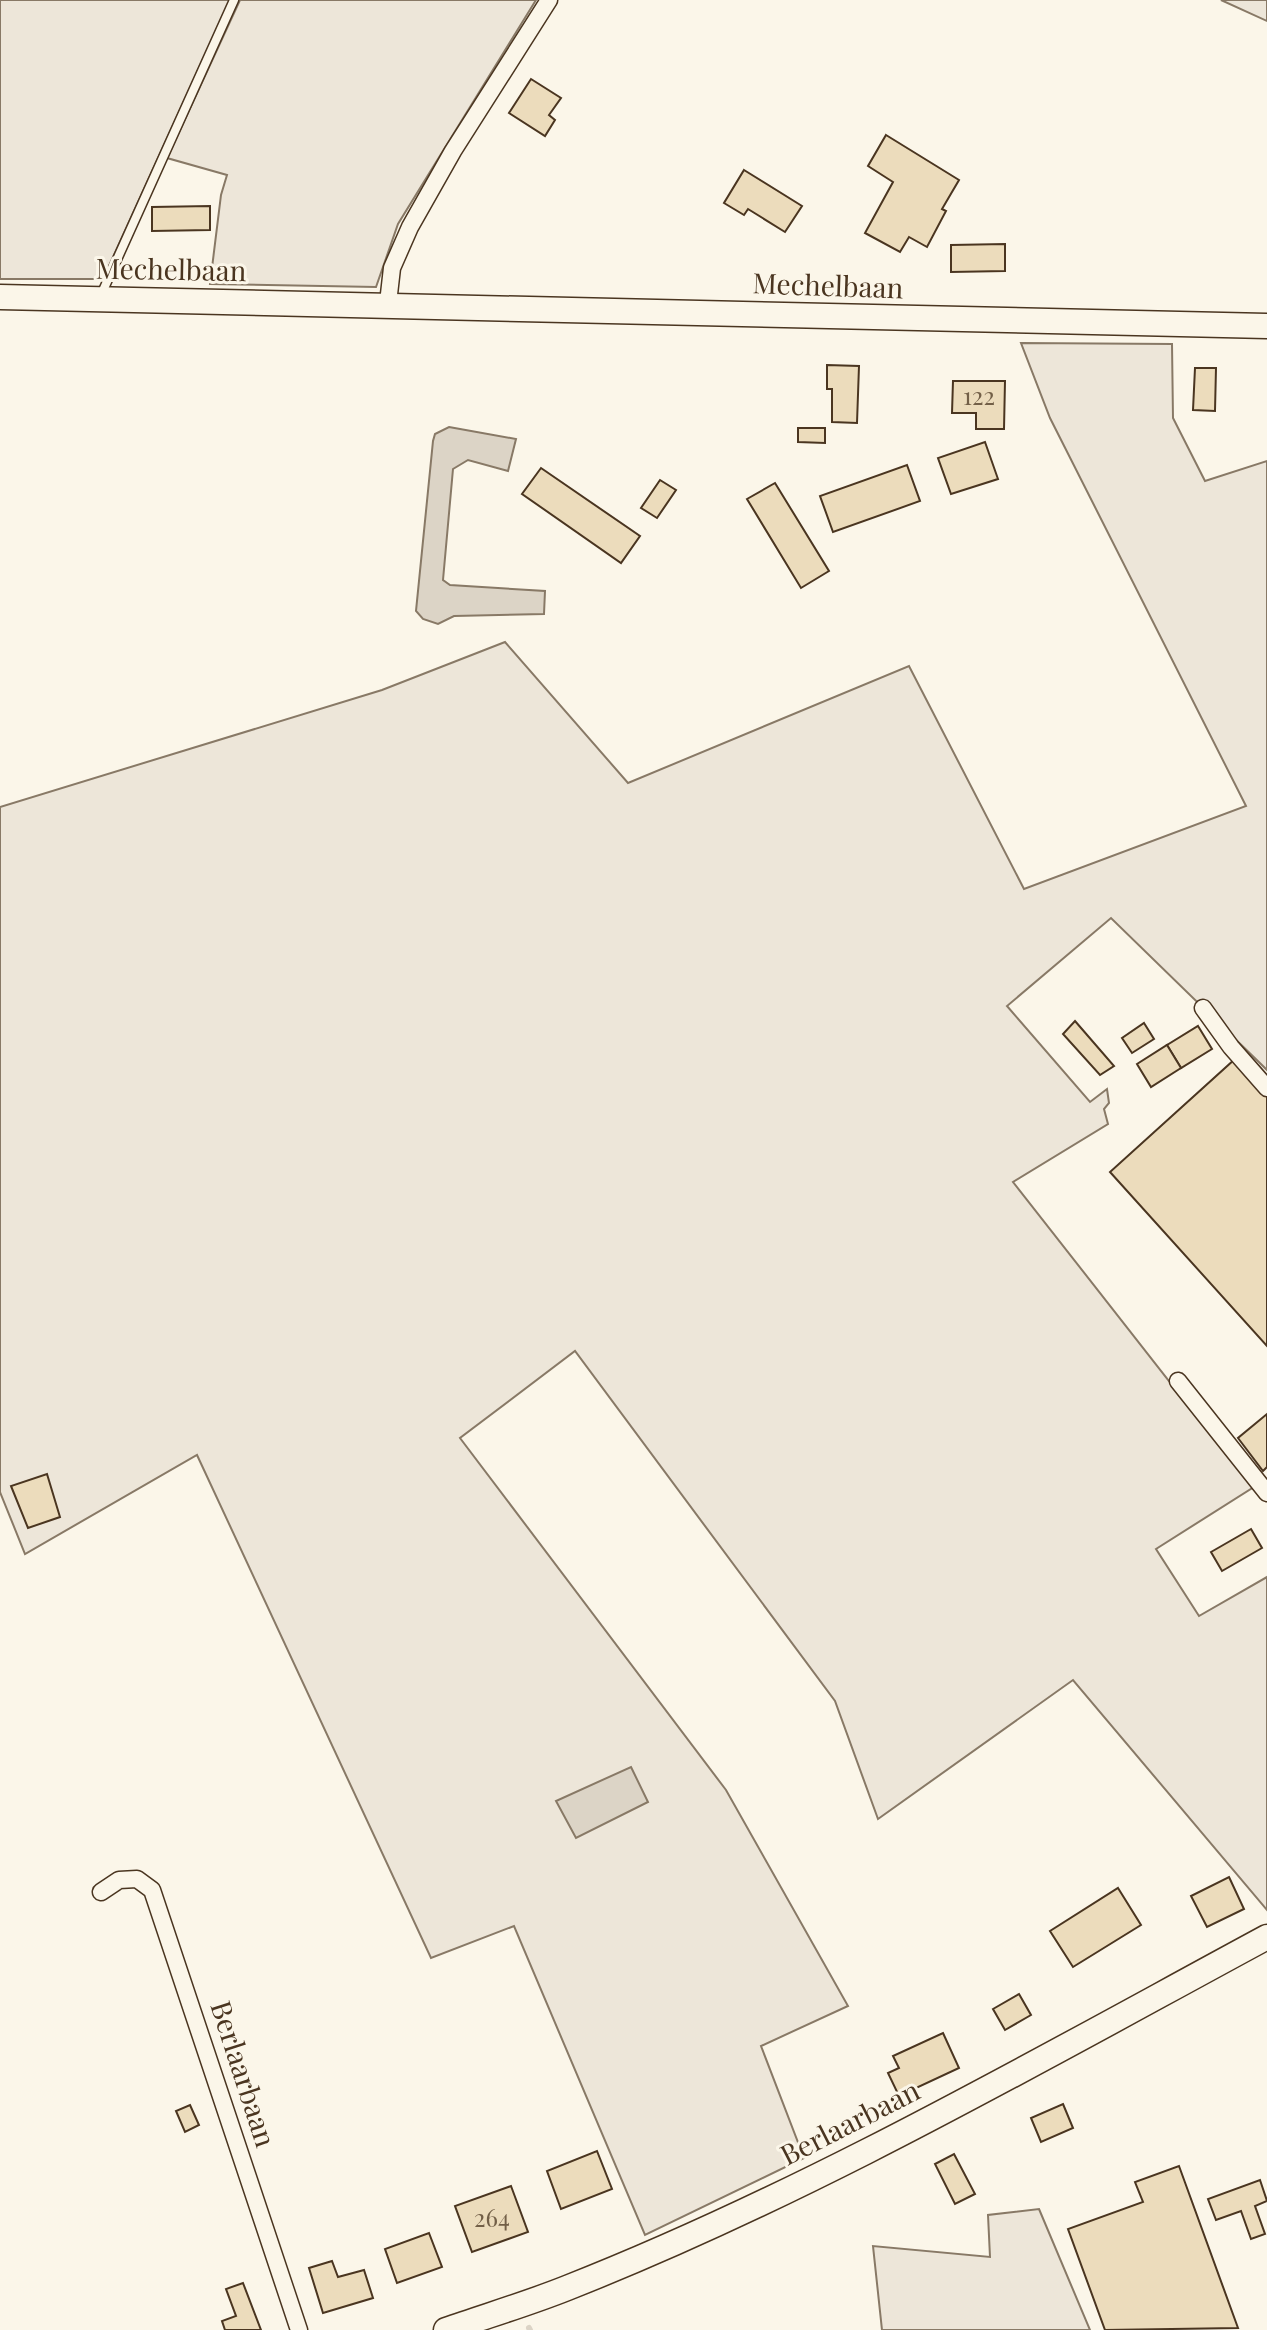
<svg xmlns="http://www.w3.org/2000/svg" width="1267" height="2330" viewBox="0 0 1267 2330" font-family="'Playfair Display',serif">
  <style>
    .green { fill: #ede6d9; stroke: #887966; stroke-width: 2 }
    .water { fill: #dcd4c6; stroke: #887966; stroke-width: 2 }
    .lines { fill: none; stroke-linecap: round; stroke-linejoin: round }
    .stream { stroke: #dcd4c6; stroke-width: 6 }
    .building { fill: #ecdcbc; stroke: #4a3520; stroke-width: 2 }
    .lane-casing { stroke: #4a3520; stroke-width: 11 }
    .street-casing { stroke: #4a3520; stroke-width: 19 }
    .secondary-casing { stroke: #4a3520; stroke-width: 27 }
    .lane { stroke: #fbf6e9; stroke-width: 8 }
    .street { stroke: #fbf6e9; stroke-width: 16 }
    .secondary { stroke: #fbf6e9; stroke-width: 24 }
    .labels { text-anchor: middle; stroke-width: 6; stroke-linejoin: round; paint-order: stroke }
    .number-label { font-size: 24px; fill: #725f47 }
    .street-label { font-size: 28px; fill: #4a3520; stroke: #fbf6e9 }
  </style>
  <rect width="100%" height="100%" fill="#fbf6e9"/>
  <g class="green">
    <polygon points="0,0 230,0 103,279 0,279"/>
    <polygon points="240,0 536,0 398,224 376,287 210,284 221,195 227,175 167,158"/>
    <polygon points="1221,0 1267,0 1267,21"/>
    <polygon points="1021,343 1172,344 1173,418 1205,481 1267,461 1267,1070 1111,918 1007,1006 1090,1102 1107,1089 1109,1103 1104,1109 1108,1124 1013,1182 1169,1381 1257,1485 1156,1549 1199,1616 1267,1577 1267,1910 1073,1680 878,1819 835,1701 575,1351 460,1438 726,1790 848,2006 761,2046 804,2158 645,2235 514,1926 431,1958 197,1455 25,1554 0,1492 0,807 382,690 505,642 628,783 909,666 1024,889 1246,806 1050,418"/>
    <polygon points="1039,2209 1090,2330 882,2330 873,2246 990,2257 988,2215"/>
  </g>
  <g class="water">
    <polygon points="449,427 516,439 508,471 468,460 453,469 443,580 450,585 545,591 544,614 454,616 438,624 423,619 416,611 433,441 435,434"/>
    <polygon points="631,1767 648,1802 576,1838 556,1801"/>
  </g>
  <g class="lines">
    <polyline class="stream" points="529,2328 530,2330"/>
  </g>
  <g class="building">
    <polygon points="531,79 561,98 549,115 555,120 545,136 509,113"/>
    <polygon points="886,135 959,180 942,209 946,211 927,247 909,237 900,252 865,233 893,182 868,166"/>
    <polygon points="744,170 802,206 785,232 748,209 744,215 724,203"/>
    <polygon points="210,206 210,230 152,231 152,207"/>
    <polygon points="1005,244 1005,271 951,272 951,245"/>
    <polygon points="827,365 859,366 857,423 832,422 832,389 827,389"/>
    <polygon points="1195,368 1216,368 1215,411 1193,410"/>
    <polygon points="953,381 1005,381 1004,429 976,429 976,413 952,413"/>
    <polygon points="798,428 825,428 825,443 798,442"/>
    <polygon points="985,442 998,479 951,494 938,458"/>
    <polygon points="907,465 920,501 833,532 820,496"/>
    <polygon points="541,468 640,536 621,563 522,494"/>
    <polygon points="660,480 676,490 657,518 641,508"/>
    <polygon points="775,483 829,571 801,588 747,499"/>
    <polygon points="1075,1021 1114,1066 1100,1075 1063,1034"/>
    <polygon points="1144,1023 1154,1039 1132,1053 1122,1038"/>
    <polygon points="1198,1026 1212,1049 1181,1068 1167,1045"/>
    <polygon points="1167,1045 1181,1068 1151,1087 1137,1064"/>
    <polygon points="1235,1059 1267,1094 1267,1346 1110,1172"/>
    <polygon points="1267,1414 1267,1467 1263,1471 1238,1438"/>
    <polygon points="47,1474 60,1517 28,1528 11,1486"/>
    <polygon points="1251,1529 1262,1548 1222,1571 1211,1552"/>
    <polygon points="1229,1877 1244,1909 1207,1927 1191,1896"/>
    <polygon points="1118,1888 1141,1925 1073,1967 1050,1931"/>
    <polygon points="1019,1994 1031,2015 1005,2030 993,2009"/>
    <polygon points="943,2033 959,2068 899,2096 888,2073 899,2068 893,2056"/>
    <polygon points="1063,2104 1073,2128 1041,2142 1031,2118"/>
    <polygon points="190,2105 199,2125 185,2132 176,2111"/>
    <polygon points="597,2151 612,2189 561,2209 547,2171"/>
    <polygon points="954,2154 975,2194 955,2204 935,2164"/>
    <polygon points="1179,2166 1238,2328 1105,2330 1068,2229 1143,2202 1135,2182"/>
    <polygon points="1260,2180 1267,2201 1255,2206 1265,2234 1251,2239 1241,2211 1216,2220 1208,2199"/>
    <polygon points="511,2186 528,2232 472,2252 455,2206"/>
    <polygon points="429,2233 442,2267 397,2283 385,2249"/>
    <polygon points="332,2261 338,2277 364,2270 373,2298 323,2313 309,2268"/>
    <polygon points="243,2283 261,2330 225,2330 222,2321 236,2316 226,2289"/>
  </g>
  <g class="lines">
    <defs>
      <polyline id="lane" points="101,295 234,0"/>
      <g id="street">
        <polyline points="388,303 392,268 410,227 453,151 549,0"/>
        <polyline points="1203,1008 1231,1047 1267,1088"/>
        <polyline points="1178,1381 1267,1493"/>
        <polyline points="101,1892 119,1880 137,1879 152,1890 299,2330"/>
      </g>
      <g id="secondary">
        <polyline points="0,297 1267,326"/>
        <path d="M446,2330c40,-14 81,-26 121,-42 239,-94 474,-229 700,-351"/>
      </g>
    </defs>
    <use href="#lane" class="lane-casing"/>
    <use href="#street" class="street-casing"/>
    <use href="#secondary" class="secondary-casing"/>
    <use href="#lane" class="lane"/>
    <use href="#street" class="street"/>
    <use href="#secondary" class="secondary"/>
  </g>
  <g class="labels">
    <g class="number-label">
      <text x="979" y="405">122</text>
      <text x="492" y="2227">264</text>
    </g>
    <g class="street-label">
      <text transform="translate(171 270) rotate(1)" y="10">Mechelbaan</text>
      <text transform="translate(828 286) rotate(2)" y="10">Mechelbaan</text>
      <text transform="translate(243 2074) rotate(72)" y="10">Berlaarbaan</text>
      <text transform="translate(850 2123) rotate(-27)" y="10">Berlaarbaan</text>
    </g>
  </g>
</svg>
